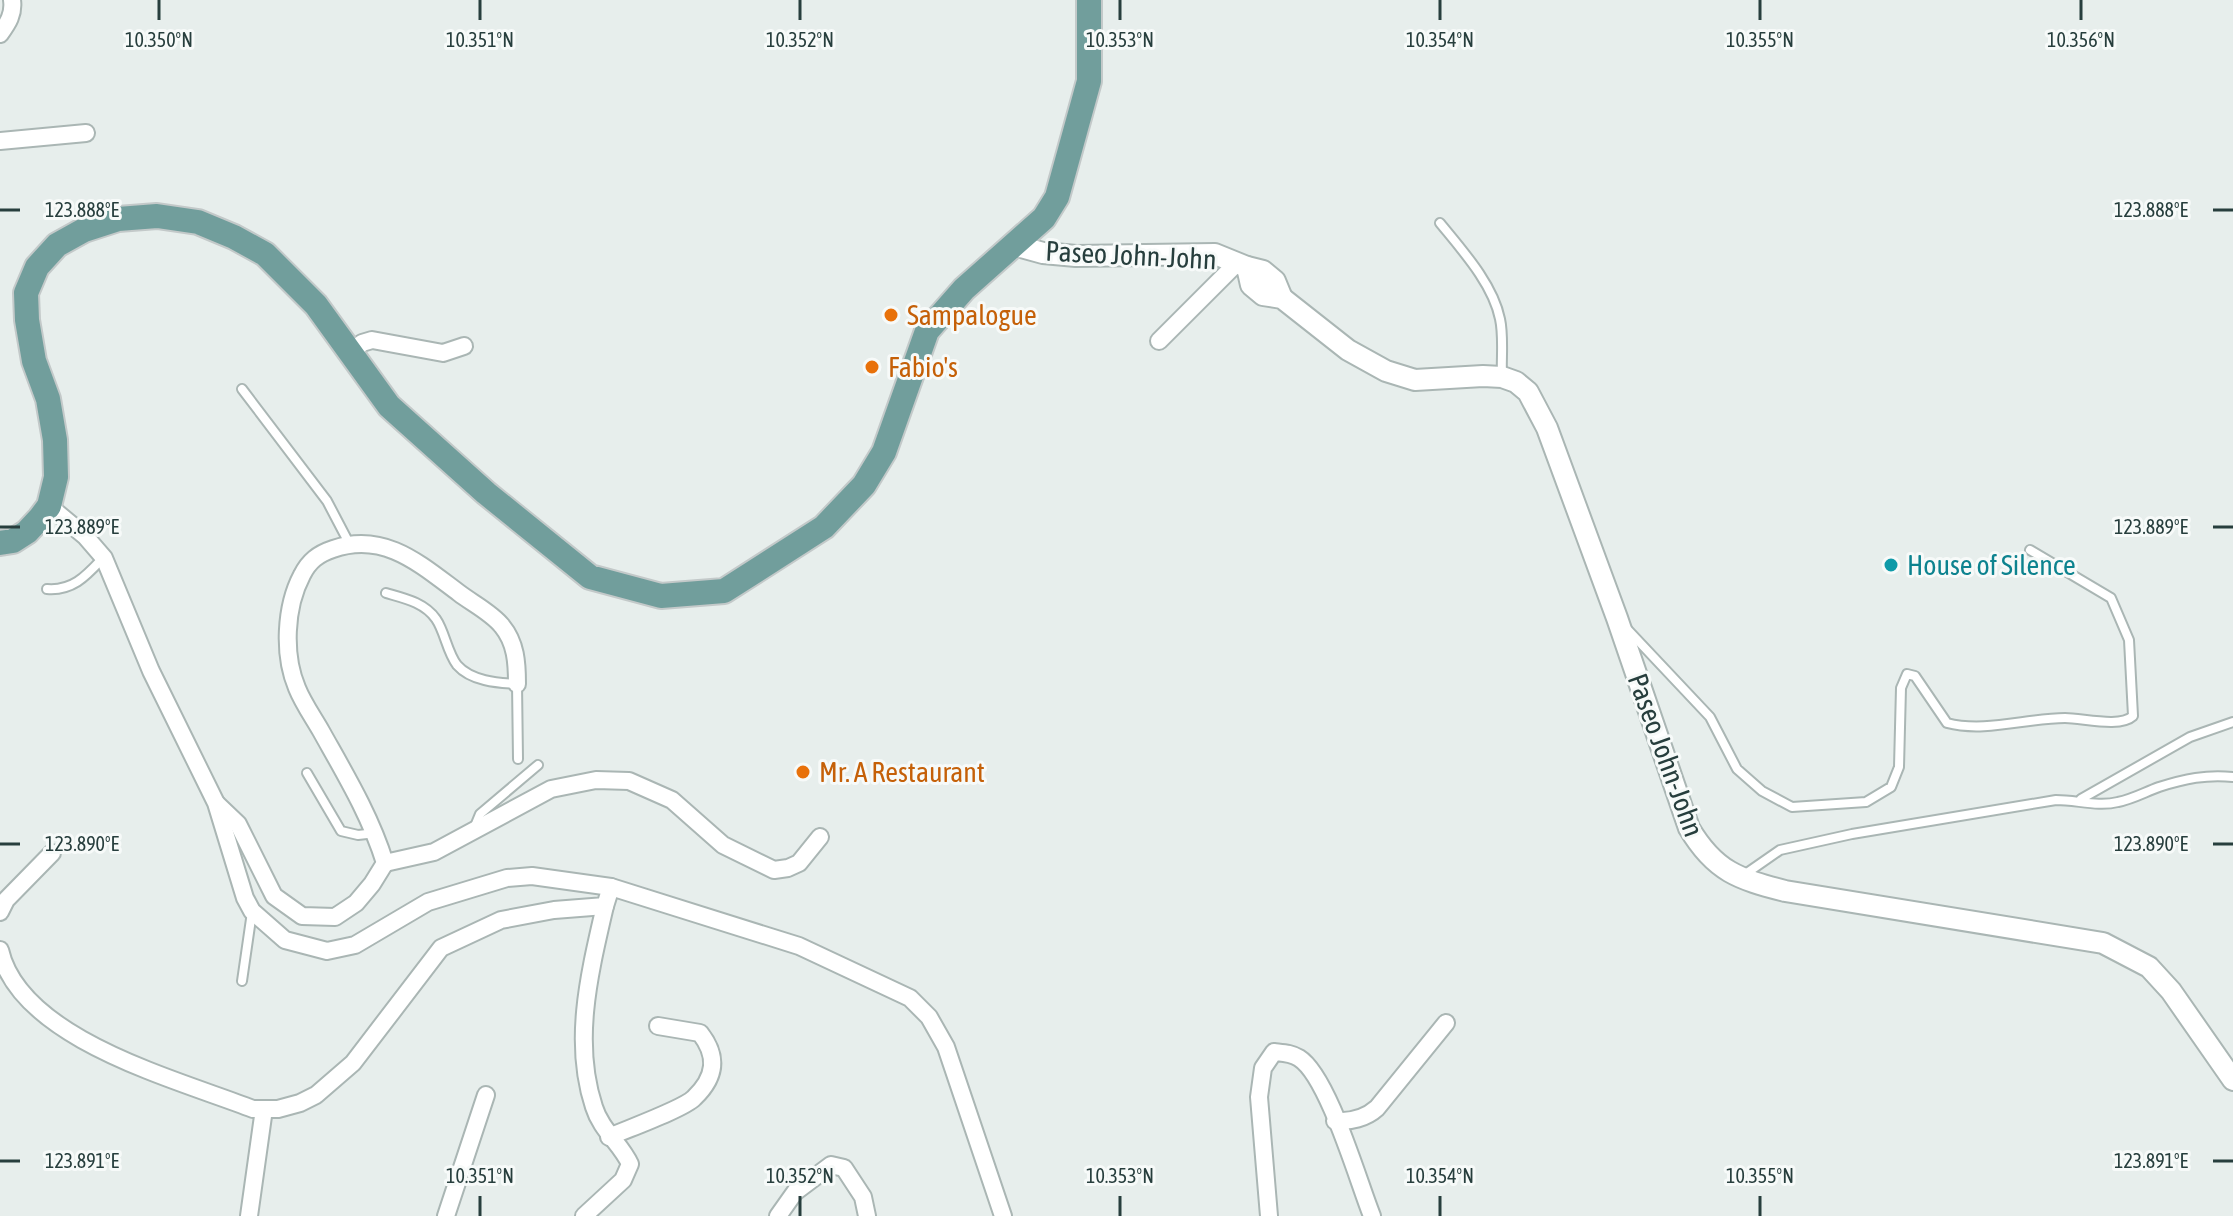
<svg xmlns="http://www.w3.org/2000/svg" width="2233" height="1216" viewBox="0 0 2233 1216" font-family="'Asap Condensed',sans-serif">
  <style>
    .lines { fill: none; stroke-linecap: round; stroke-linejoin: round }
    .service-casing { stroke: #aab6b4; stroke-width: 12 }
    .minor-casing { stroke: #aab6b4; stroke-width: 20 }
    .tertiary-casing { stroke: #aab6b4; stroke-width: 24 }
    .primary-casing { stroke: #c3c9c9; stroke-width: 28 }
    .service { stroke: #fff; stroke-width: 8 }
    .minor { stroke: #fff; stroke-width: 16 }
    .tertiary { stroke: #fff; stroke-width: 20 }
    .primary { stroke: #719e9c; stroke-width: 24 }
    .ticks { fill: none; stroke: #273e3d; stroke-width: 3 }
    .food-dot { fill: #e8710a; stroke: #f7faf9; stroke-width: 3 }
    .culture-dot { fill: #0f9aa8; stroke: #f7faf9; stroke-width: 3 }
    .labels { text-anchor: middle; stroke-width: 6; stroke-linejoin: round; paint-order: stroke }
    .street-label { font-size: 28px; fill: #273e3d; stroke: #f7faf9 }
    .food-label { font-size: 28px; fill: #c56008; stroke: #f7faf9; text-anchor: start }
    .culture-label { font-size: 28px; fill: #0d838f; stroke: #f7faf9; text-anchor: start }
    .ticks-label { font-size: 20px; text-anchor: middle; fill: #273e3d; stroke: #f7faf9; stroke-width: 6; stroke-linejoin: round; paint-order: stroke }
  </style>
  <rect width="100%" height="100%" fill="#e7eeec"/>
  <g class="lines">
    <defs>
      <g id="service">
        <path d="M1440,223c22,27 53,61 60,96 4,18 1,40 2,58"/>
        <polyline points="242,389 327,501 349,543"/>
        <path d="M47,589c26,2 39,-13 56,-31"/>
        <path d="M386,593c17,5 38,9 50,26 9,13 11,33 21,46 14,16 40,18 60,19l1,75"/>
        <path d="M1628,630l82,87 27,52 25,22 30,16 74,-5 25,-15 8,-20 2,-79 6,-14 8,2 32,47c38,10 80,-5 118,-5 18,0 55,10 68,-2l-4,-76 -18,-42 -81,-48"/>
        <polyline points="307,773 341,831 358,835 376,833"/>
        <polyline points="2081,799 2190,737 2233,722"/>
        <polyline points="473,831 480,814 538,765"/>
        <path d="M1744,875l36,-25 72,-16 204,-34c21,0 42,7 62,2 15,-3 27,-10 41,-15 25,-8 48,-13 74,-10"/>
        <polyline points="242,981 252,912"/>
      </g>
      <g id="minor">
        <path d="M0,34c8,-11 14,-20 12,-34"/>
        <polyline points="0,141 86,133"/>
        <polyline points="1159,341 1237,263"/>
        <polyline points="350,354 362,343 372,340 443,353 464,346"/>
        <polyline points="49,506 85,536 104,558 151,671 216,803 245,898 252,911 285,940 327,951 355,945 428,902 507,878 532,876 611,887 799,946 910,998 929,1017 946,1047 1003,1216"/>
        <path d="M217,804l21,20 36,72 28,20 33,1 21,-14 16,-19 13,-21c-15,-48 -40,-89 -64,-132 -8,-14 -18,-28 -24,-43 -14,-33 -12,-81 5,-113 7,-14 16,-21 31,-26 51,-18 87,15 126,44 13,10 33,20 43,33 14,17 15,37 15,58"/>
        <polyline points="385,863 434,852 551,789 596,780 629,781 672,800 723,845 774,870 788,868 799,863 820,837"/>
        <polyline points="0,912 6,900 52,853"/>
        <path d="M0,950c20,89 176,129 253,159h25l22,-6 16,-8 37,-32 88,-115 60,-28 53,-10 51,-4 6,-19"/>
        <path d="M1335,1121c15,1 31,-3 42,-13l69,-85"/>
        <path d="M609,1137c18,-8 74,-28 85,-39 22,-21 24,-42 6,-65l-42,-7"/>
        <polyline points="249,1216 264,1109"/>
        <polyline points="446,1216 486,1095"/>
        <path d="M584,1216l39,-36 7,-16c-9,-20 -29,-34 -36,-57 -22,-66 -4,-136 11,-201"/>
        <polyline points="778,1216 795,1192 831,1165 844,1168 863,1197 867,1216"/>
        <path d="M1269,1216l-10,-119 4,-29 11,-16c9,1 17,1 25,6 29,18 59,123 73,158"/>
      </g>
      <g id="tertiary">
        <polyline points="1014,245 1043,253 1076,256 1215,254 1247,267 1263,271 1275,281 1282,298"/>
        <path d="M1247,267l4,18 12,10 19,3 66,52 38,21 29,9 68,-4 19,1 14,5 12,10 19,36 70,190 72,210c26,44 50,51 96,63l318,52 46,24 22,24 62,89"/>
      </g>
      <polyline id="primary" points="0,543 13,541 27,532 40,518 49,506 56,477 55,440 48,399 34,361 27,320 26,293 37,267 57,245 84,230 118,219 157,216 198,222 234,237 265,254 316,305 389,406 486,493 590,577 661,596 724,591 824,527 864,485 884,452 927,331 964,289 1044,218 1057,197 1089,81 1089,0"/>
    </defs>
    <use href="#service" class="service-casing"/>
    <use href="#minor" class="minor-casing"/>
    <use href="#tertiary" class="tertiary-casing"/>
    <use href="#primary" class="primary-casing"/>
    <use href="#service" class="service"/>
    <use href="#minor" class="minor"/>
    <use href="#tertiary" class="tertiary"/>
    <use href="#primary" class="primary"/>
  </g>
  <path class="ticks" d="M159,0v20M480,0v20M800,0v20M1120,0v20M1440,0v20M1760,0v20M2081,0v20M0,210h20M2213,210h20M0,527h20M2213,527h20M0,844h20M2213,844h20M0,1161h20M2213,1161h20M480,1196v20M800,1196v20M1120,1196v20M1440,1196v20M1760,1196v20"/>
  <g class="food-dot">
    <circle cx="891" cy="315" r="8"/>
    <circle cx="872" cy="367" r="8"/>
    <circle cx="803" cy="772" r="8"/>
  </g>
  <circle class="culture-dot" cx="1891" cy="565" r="8"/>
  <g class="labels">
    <g class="street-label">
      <text transform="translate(1131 255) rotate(3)" y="10">Paseo John-John</text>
      <text transform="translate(1666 755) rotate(70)" y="10">Paseo John-John</text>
    </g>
    <g class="food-label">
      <text x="907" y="325">Sampalogue</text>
      <text x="888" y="377">Fabio's</text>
      <text x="819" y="782">Mr. A Restaurant</text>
    </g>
    <g class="culture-label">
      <text x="1907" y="575">House of Silence</text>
    </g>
  </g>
  <g class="ticks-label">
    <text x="159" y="47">10.350°N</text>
    <text x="480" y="47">10.351°N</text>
    <text x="800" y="47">10.352°N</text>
    <text x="1120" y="47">10.353°N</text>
    <text x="1440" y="47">10.354°N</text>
    <text x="1760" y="47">10.355°N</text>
    <text x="2081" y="47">10.356°N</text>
    <text x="2151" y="217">123.888°E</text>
    <text x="82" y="217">123.888°E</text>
    <text x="2151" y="534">123.889°E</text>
    <text x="82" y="534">123.889°E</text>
    <text x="2151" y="851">123.890°E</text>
    <text x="82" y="851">123.890°E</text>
    <text x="2151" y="1168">123.891°E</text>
    <text x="82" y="1168">123.891°E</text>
    <text x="480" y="1183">10.351°N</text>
    <text x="800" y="1183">10.352°N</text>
    <text x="1120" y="1183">10.353°N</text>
    <text x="1440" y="1183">10.354°N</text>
    <text x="1760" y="1183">10.355°N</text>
  </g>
</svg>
